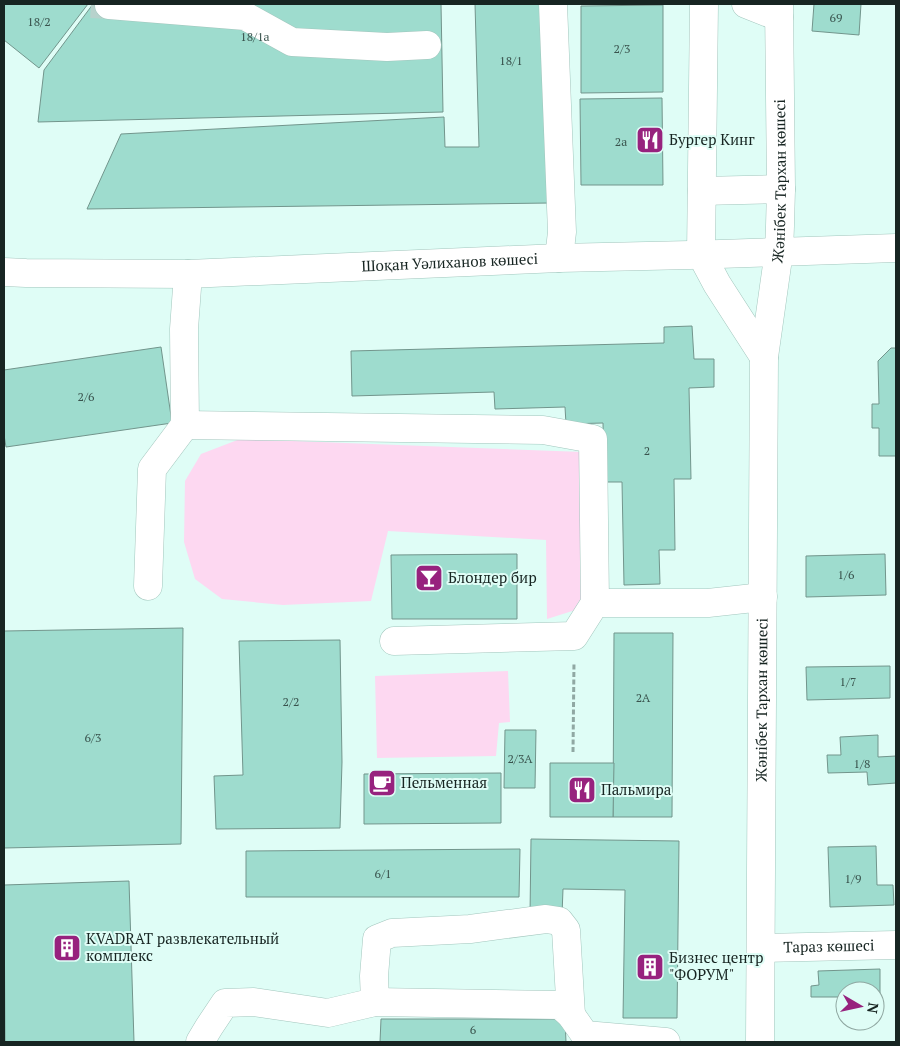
<svg xmlns="http://www.w3.org/2000/svg" width="900" height="1046" viewBox="0 0 900 1046" font-family="'PT Serif',serif">
  <style>
    .green { fill: #fdd8f1 }
    .building { fill: #9edcce; stroke: #72958c }
    .lines { fill: none; stroke-linecap: round; stroke-linejoin: round }
    .minor-tunnel { stroke: #b7d2cc; stroke-width: 28; stroke-dasharray: 28 14; stroke-linecap: butt }
    .minor-casing { stroke: #a2c6bd; stroke-width: 29 }
    .major-casing { stroke: #a2c6bd; stroke-width: 29 }
    .path { stroke: #90a8a3; stroke-width: 3; stroke-dasharray: 5 2.5; stroke-linecap: butt }
    .minor { stroke: #fff; stroke-width: 28 }
    .major { stroke: #fff; stroke-width: 28 }
    .labels { text-anchor: middle; stroke-width: 4; stroke-linejoin: round; paint-order: stroke }
    .number-label { font-size: 12px; fill: #39534d }
    .poi-label { font-size: 15px; fill: #172522; stroke: #dffdf6; text-anchor: start }
    .street-label { font-size: 15px; fill: #172522; stroke: #dffdf6 }
  </style>
  <rect width="100%" height="100%" fill="#dffdf6"/>
  <g class="green">
    <polygon points="240,439 583,452 585,607 547,619 546,540 388,531 371,601 283,605 222,599 195,579 184,542 185,481 201,454"/>
    <polygon points="508,671 510,722 499,723 496,756 377,758 375,676"/>
  </g>
  <g class="building">
    <polygon points="4,4 88,4 39,68 4,40"/>
    <polygon points="93,4 441,4 443,112 38,122 44,70"/>
    <polygon points="475,4 545,4 550,203 87,209 121,134 444,117 445,147 479,147"/>
    <polygon points="814,4 861,4 859,35 812,31"/>
    <polygon points="663,5 663,92 581,93 581,6"/>
    <polygon points="662,98 663,185 581,185 580,99"/>
    <polygon points="692,326 694,359 714,359 714,387 689,388 691,479 674,479 675,550 659,550 660,584 624,585 622,482 604,482 603,423 566,424 565,407 495,409 494,392 352,396 351,351 664,343 664,327"/>
    <polygon points="161,347 172,423 6,447 4,435 4,370"/>
    <polygon points="891,348 896,348 896,456 879,456 879,428 872,428 872,404 879,404 878,361"/>
    <polygon points="517,554 517,619 392,619 391,555"/>
    <polygon points="885,554 886,595 806,597 806,556"/>
    <polygon points="183,628 181,844 4,848 4,631"/>
    <polygon points="614,633 673,633 672,817 613,817"/>
    <polygon points="340,640 342,762 340,828 216,829 214,776 243,775 239,641"/>
    <polygon points="890,666 890,698 807,700 806,667"/>
    <polygon points="505,730 536,730 535,788 504,788"/>
    <polygon points="878,735 878,757 896,756 896,783 868,785 867,772 828,773 827,755 841,755 840,737"/>
    <polygon points="550,763 614,763 613,817 550,817"/>
    <polygon points="501,773 501,823 364,824 364,774"/>
    <polygon points="531,839 679,841 677,1018 623,1018 625,890 563,889 562,915 530,915"/>
    <polygon points="876,846 877,885 893,885 894,905 830,907 828,847"/>
    <polygon points="520,849 519,897 246,897 246,851"/>
    <polygon points="129,881 134,1042 5,1042 4,885"/>
    <polygon points="880,969 880,996 875,996 875,991 845,991 845,997 811,997 811,986 819,985 818,971"/>
    <polygon points="381,1019 565,1019 566,1042 380,1042"/>
  </g>
  <g class="lines">
    <polyline class="minor-tunnel" points="91,4 109,5"/>
    <defs>
      <g id="minor">
        <polyline points="553,4 562,232 559,258"/>
        <polyline points="704,4 701,254 717,284 764,357"/>
        <polyline points="746,4 779,17"/>
        <polyline points="109,5 245,16 292,42 387,47 427,45"/>
        <polyline points="702,191 781,189"/>
        <polyline points="185,425 543,430 593,439 595,603 574,636 394,641"/>
        <polyline points="148,586 152,469 185,425 184,329 188,274"/>
        <polyline points="595,603 708,603 763,597"/>
        <path id="s1" d="M761,948l135,-3"/>
        <polyline points="375,1002 374,976 377,939 392,933 470,929 546,919 559,921 566,930 571,1015"/>
        <polyline points="200,1042 209,1027 225,1003 254,1002 328,1013 375,1002 560,1005 571,1015 585,1035 666,1042"/>
        <path id="s2" d="M760,1042l4,-685 15,-106 1,-25 1,-37 -2,-185"/>
      </g>
      <g id="major">
        <path id="s3" d="M4,272l22,1 162,1 371,-16 131,-3 206,-7"/>
      </g>
    </defs>
    <use href="#minor" class="minor-casing"/>
    <use href="#major" class="major-casing"/>
    <polyline class="path" points="573,752 574,662"/>
    <use href="#minor" class="minor"/>
    <use href="#major" class="major"/>
  </g>
  <defs>
    <symbol id="restaurant-square" viewBox="-11 -11 22 22"><rect x="-9" y="-9" width="18" height="18" rx="4" fill="#97227e" stroke="#dffdf6"/><path d="M-5-6h1v4h1v-4h1v4h1v-4h1v5L-1.5 .5V6h-2V.5L-5-1ZM5-6V6H3V1.5H1.5Q1.5-4 5-6Z" fill="#fff"/></symbol>
    <symbol id="bar-square" viewBox="-11 -11 22 22"><rect x="-9" y="-9" width="18" height="18" rx="4" fill="#97227e" stroke="#dffdf6"/><path d="M-6-5H6L.8 .8V4.5H3.5V6h-7V4.5H-.8V.8Z" fill="#fff"/></symbol>
    <symbol id="cafe-square" viewBox="-11 -11 22 22"><rect x="-9" y="-9" width="18" height="18" rx="4" fill="#97227e" stroke="#dffdf6"/><path d="M-5.5-4.5H6V0H3Q3 3.5 0 3.5H-2.5Q-5.5 3.5-5.5 0ZM3-3.2v2h1.7v-2ZM-6 4.5H4V6H-6Z" fill="#fff"/></symbol>
    <symbol id="building-square" viewBox="-11 -11 22 22"><rect x="-9" y="-9" width="18" height="18" rx="4" fill="#97227e" stroke="#dffdf6"/><path d="M-4-6H4V6H1V3H-1V6H-4ZM-2.5-4.3h1.7v1.8h-1.7ZM.8-4.3h1.7v1.8H.8ZM-2.5-1h1.7V.8h-1.7ZM.8-1h1.7V.8H.8Z" fill="#fff"/></symbol>
  </defs>
  <g fill-rule="evenodd">
    <use href="#restaurant-square" x="634" y="124" width="32" height="32"/>
    <use href="#bar-square" x="413" y="562" width="32" height="32"/>
    <use href="#cafe-square" x="366" y="767" width="32" height="32"/>
    <use href="#restaurant-square" x="566" y="774" width="32" height="32"/>
    <use href="#building-square" x="51" y="932" width="32" height="32"/>
    <use href="#building-square" x="634" y="951" width="32" height="32"/>
  </g>
  <g class="labels">
    <g class="number-label">
      <text x="836" y="22">69</text>
      <text x="39" y="26">18/2</text>
      <text x="255" y="41">18/1а</text>
      <text x="622" y="53">2/3</text>
      <text x="511" y="65">18/1</text>
      <text x="621" y="146">2а</text>
      <text x="86" y="401">2/6</text>
      <text x="647" y="455">2</text>
      <text x="846" y="579">1/6</text>
      <text x="848" y="686">1/7</text>
      <text x="643" y="702">2А</text>
      <text x="291" y="706">2/2</text>
      <text x="93" y="742">6/3</text>
      <text x="520" y="763">2/3А</text>
      <text x="862" y="768">1/8</text>
      <text x="383" y="878">6/1</text>
      <text x="853" y="883">1/9</text>
      <text x="473" y="1034">6</text>
    </g>
    <g class="poi-label">
      <text x="669" y="145">Бургер Кинг</text>
      <text x="448" y="583">Блондер бир</text>
      <text x="401" y="788">Пельменная</text>
      <text x="601" y="795">Пальмира</text>
      <text x="86" y="944">KVADRAT развлекательный<tspan x="86" dy="17">комплекс</tspan></text>
      <text x="669" y="963">Бизнес центр<tspan x="669" dy="17">"ФОРУМ"</tspan></text>
    </g>
    <g class="street-label">
      <text dy="5" stroke="none"><textPath href="#s2" startOffset="862">Жәнібек Тархан көшесі</textPath></text>
      <text dy="5" stroke="none"><textPath href="#s3" startOffset="446">Шоқан Уәлиханов көшесі</textPath></text>
      <text dy="5" stroke="none"><textPath href="#s2" startOffset="342">Жәнібек Тархан көшесі</textPath></text>
      <text dy="5" stroke="none"><textPath href="#s1" startOffset="68">Тараз көшесі</textPath></text>
    </g>
  </g>
  <rect width="900" height="1046" fill="none" stroke="#172522" stroke-width="10"/>
  <g transform="translate(860 1006) rotate(99)"><circle r="24" fill="#dffdf6" stroke="#8fa7a1"/>
  <path d="M0-4L9 19L0 12L-9 19Z" fill="#97227e"/>
  <text y="-8" font-size="14" font-weight="bold" text-anchor="middle" fill="#172522">N</text>
  </g>
</svg>
